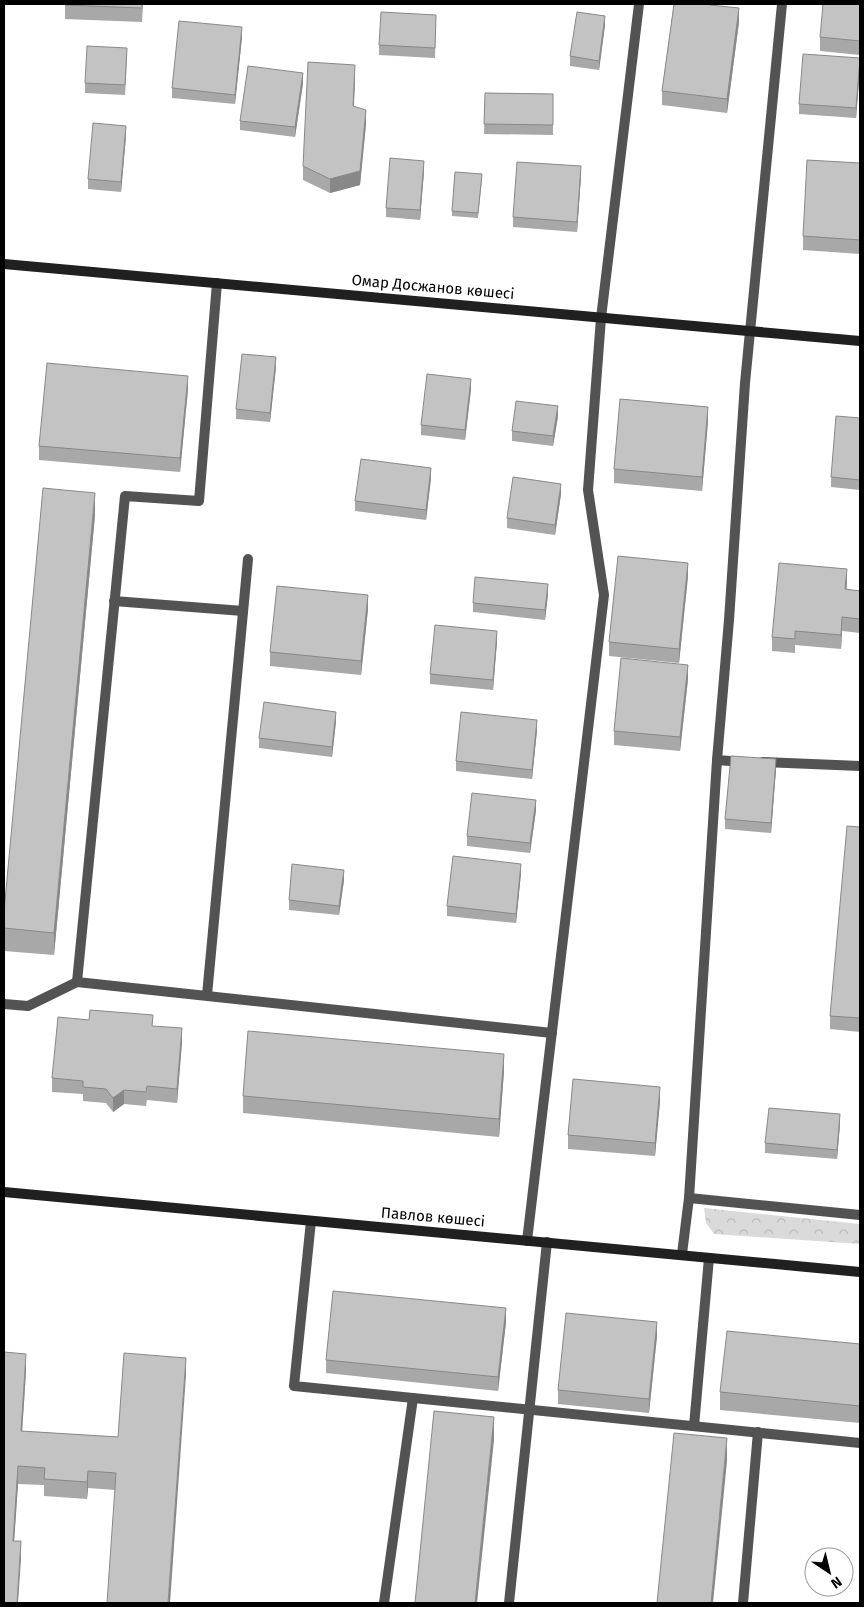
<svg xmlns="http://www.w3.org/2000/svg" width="864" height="1607" viewBox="0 0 864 1607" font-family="'Fira Sans',sans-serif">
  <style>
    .forest { fill: url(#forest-crowns) }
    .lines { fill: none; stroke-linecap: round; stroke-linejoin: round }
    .lane { stroke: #535353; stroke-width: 10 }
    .secondary { stroke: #202020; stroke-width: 10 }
    .wall { fill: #a8a8a8 }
    .shaded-wall { fill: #888 }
    .building { fill: #c3c3c3; stroke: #888 }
    .labels { text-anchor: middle; stroke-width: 4.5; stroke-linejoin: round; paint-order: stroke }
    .street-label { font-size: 15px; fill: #000; stroke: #fff }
  </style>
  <defs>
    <pattern id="forest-crowns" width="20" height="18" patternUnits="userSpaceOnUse" patternTransform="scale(1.25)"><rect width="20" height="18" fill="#dadada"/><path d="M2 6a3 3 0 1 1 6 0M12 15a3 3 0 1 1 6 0" fill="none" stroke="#b9b9b9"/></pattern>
  </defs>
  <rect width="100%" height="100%" fill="#fff"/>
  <polygon class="forest" points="704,1208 860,1224 860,1244 714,1234 706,1223"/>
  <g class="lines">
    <g class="lane">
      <polyline points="114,601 243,611"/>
      <polyline points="717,760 743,762"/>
      <polyline points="763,762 860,766"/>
      <polyline points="77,982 125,496 199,501 217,283"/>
      <polyline points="207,995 248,559"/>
      <polyline points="4,1004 28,1006 77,982 552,1033"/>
      <polyline points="689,1198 860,1215"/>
      <polyline points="311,1221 294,1386 860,1443"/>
      <polyline points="527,1241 604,595 588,490 601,318 639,4"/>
      <polyline points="682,1254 689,1198 717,760 729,620 745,383 782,4"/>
      <polyline points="694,1426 709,1258"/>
      <polyline points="384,1603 413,1398"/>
      <polyline points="509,1603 547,1242"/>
      <polyline points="743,1603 758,1432"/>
    </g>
    <g class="secondary">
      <polyline points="4,264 860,341"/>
      <polyline points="4,1192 860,1272"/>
    </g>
  </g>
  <g class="wall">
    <polygon points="65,4 143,4 142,22 65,19"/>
    <polygon points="674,4 712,4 712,5 739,22 727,113 662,105 662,91"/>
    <polygon points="860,4 860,55 820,51 820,37"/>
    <polygon points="436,24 435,58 379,55 379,45"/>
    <polygon points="605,25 599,70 570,66 570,56"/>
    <polygon points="242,37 235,104 172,98 172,88"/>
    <polygon points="127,57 125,95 85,93 85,83"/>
    <polygon points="860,68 856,118 799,114 799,104"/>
    <polygon points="355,79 354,106 366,124 360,185 330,193 303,180 303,166"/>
    <polygon points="303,83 295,137 240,130 240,121"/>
    <polygon points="485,93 553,94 553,135 484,134"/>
    <polygon points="126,136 121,192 88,189 88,179"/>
    <polygon points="860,163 860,254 803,250 803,236"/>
    <polygon points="424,171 420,220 386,217 386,208"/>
    <polygon points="581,176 577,232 513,227 513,217"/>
    <polygon points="482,179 478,218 452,216 452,211"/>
    <polygon points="276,367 270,422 236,419 236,409"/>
    <polygon points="188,389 180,472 39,460 39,446"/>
    <polygon points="471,389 465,440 421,435 421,425"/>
    <polygon points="558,416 553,446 512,441 512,431"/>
    <polygon points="860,418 860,490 831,487 831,477"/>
    <polygon points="708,421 702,491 614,483 614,469"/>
    <polygon points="431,478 426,520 355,511 355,501"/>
    <polygon points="561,494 555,535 507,528 507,518"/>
    <polygon points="95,515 54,955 4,951 4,928"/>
    <polygon points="688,576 679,663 609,656 609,642"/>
    <polygon points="847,583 846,590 860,591 860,633 842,631 841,649 795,645 795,653 772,651 772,637"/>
    <polygon points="548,594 545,620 473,612 473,603"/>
    <polygon points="368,609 361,675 270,666 270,652"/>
    <polygon points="497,641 493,690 430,684 430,674"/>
    <polygon points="688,679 680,751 614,745 614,731"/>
    <polygon points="336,721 332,757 259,748 259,738"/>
    <polygon points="537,730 532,779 456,771 456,761"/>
    <polygon points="776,769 771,833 725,829 725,819"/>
    <polygon points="536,810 530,853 467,846 467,836"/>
    <polygon points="860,827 860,1032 830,1029 830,1016"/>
    <polygon points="521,873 516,923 447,916 447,906"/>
    <polygon points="344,880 339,915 289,910 289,900"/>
    <polygon points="153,1026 182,1042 177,1103 147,1100 146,1106 124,1104 113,1112 106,1103 83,1101 83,1094 52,1092 52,1078"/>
    <polygon points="504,1071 499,1137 243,1113 243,1096"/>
    <polygon points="660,1101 655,1156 568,1149 568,1135"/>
    <polygon points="840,1124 837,1159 765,1153 765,1143"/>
    <polygon points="506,1322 498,1391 326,1373 326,1360"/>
    <polygon points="657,1336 649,1413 558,1404 558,1390"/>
    <polygon points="860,1344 860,1423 720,1410 720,1392"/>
    <polygon points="26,1372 22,1431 118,1437 186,1375 115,1490 88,1488 87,1499 44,1496 44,1485 18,1484 14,1541 21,1559 4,1603"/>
  </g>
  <g class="shaded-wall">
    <polygon points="739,8 739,22 727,113 727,99"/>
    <polygon points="605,16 605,25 599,70 599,61"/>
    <polygon points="242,27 242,37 235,104 235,95"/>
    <polygon points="860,58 860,68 856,118 856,108"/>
    <polygon points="355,65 355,79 353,120 353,106"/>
    <polygon points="303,73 303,83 295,137 295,127"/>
    <polygon points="366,110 366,124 360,185 330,193 330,179"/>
    <polygon points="126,126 126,136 121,192 121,182"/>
    <polygon points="424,161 424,171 420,220 420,210"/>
    <polygon points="581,166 581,176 577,232 577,222"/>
    <polygon points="276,357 276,367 270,422 270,413"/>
    <polygon points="188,376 188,389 180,472 180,458"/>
    <polygon points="471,379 471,389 465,440 465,430"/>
    <polygon points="558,406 558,416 553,446 553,436"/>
    <polygon points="708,407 708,421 702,491 702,477"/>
    <polygon points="431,468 431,478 426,520 426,510"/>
    <polygon points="561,484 561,494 555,535 555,525"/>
    <polygon points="95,493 95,515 54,955 54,933"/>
    <polygon points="688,563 688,576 679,663 679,649"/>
    <polygon points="847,569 847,583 845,603 845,589"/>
    <polygon points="548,584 548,594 545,620 545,610"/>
    <polygon points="368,595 368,609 361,675 361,661"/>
    <polygon points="842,617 842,631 841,649 841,635"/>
    <polygon points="497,631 497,641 493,690 493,680"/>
    <polygon points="688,665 688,679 680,751 680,737"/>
    <polygon points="336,712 336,721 332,757 332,747"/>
    <polygon points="537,720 537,730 532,779 532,770"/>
    <polygon points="776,759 776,769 771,833 771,823"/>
    <polygon points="536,800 536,810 530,853 530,843"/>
    <polygon points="521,864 521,873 516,923 516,914"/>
    <polygon points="344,870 344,880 339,915 339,906"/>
    <polygon points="182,1028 182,1042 177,1103 177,1089"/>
    <polygon points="504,1054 504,1071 499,1137 499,1119"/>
    <polygon points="660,1087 660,1101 655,1156 655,1143"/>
    <polygon points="124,1090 124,1104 113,1112 113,1098"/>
    <polygon points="840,1114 840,1124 837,1159 837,1150"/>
    <polygon points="506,1308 506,1322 498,1391 498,1377"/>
    <polygon points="657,1322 657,1336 649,1413 649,1399"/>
    <polygon points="26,1354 26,1372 21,1448 21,1431"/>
    <polygon points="186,1358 186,1375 170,1603 168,1603"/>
    <polygon points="494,1417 494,1440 477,1603 475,1603"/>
    <polygon points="727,1438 727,1461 713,1603 711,1603"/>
    <polygon points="18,1466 18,1484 13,1558 13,1541"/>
    <polygon points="88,1471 88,1488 87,1499 87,1482"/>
    <polygon points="21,1541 21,1559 18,1603 17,1603"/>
  </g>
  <g class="building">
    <polygon points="65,4 142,4 142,8 65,5"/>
    <polygon points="674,4 710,4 710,5 739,8 727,99 662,91"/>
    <polygon points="823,4 860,4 860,41 820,37"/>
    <polygon points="381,12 436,15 435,48 379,45"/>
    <polygon points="577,12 605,16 599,61 570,56"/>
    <polygon points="179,21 242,27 235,95 172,88"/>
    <polygon points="87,46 127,48 125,85 85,83"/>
    <polygon points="803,54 860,58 856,108 799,104"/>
    <polygon points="308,62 355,65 353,106 366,110 360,171 330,179 303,166"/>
    <polygon points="248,66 303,73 295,127 240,121"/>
    <polygon points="485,93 553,94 553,125 484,124"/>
    <polygon points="93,123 126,126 121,182 88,179"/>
    <polygon points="390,158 424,161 420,210 386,208"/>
    <polygon points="807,160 860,163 860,240 803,236"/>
    <polygon points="517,162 581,166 577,222 513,217"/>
    <polygon points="455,172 482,174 478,213 452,211"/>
    <polygon points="242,354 276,357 270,413 236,409"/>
    <polygon points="47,363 188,376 180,458 39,446"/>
    <polygon points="427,374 471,379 465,430 421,425"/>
    <polygon points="620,399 708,407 702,477 614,469"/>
    <polygon points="516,401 558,406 553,436 512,431"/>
    <polygon points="836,416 860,418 860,480 831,477"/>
    <polygon points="361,459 431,468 426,510 355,501"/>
    <polygon points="513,477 561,484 555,525 507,518"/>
    <polygon points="43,488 95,493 54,933 4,928 4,912"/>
    <polygon points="618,556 688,563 679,649 609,642"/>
    <polygon points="779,563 847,569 845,589 860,591 860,619 842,617 841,635 795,631 795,639 772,637"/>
    <polygon points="475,577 548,584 545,610 473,603"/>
    <polygon points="277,586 368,595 361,661 270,652"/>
    <polygon points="435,625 497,631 493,680 430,674"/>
    <polygon points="621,658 688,665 680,737 614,731"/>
    <polygon points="264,702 336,712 332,747 259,738"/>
    <polygon points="461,712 537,720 532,770 456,761"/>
    <polygon points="731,756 776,759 771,823 725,819"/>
    <polygon points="472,793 536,800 530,843 467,836"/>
    <polygon points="847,826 860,827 860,1018 830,1016"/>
    <polygon points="453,856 521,864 516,914 447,906"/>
    <polygon points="292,864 344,870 339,906 289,900"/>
    <polygon points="90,1010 153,1015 152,1026 182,1028 177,1089 147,1086 146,1092 124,1090 113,1098 106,1089 83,1087 83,1081 52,1078 58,1017 89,1020"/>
    <polygon points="248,1031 504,1054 499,1119 243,1096"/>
    <polygon points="573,1079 660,1087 655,1143 568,1135"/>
    <polygon points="769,1108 840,1114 837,1150 765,1143"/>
    <polygon points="333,1291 506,1308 498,1377 326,1360"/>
    <polygon points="566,1313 657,1322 649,1399 558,1390"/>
    <polygon points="727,1331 860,1344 860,1406 720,1392"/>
    <polygon points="4,1352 26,1354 21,1431 118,1437 124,1353 186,1358 168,1603 107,1603 116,1473 88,1471 87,1482 44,1479 45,1468 18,1466 13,1541 21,1541 17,1603 4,1603"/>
    <polygon points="434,1411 494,1417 475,1603 415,1603"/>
    <polygon points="674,1433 727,1438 711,1603 657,1603"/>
  </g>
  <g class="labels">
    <g class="street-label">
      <text transform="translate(433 287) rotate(5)" y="5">Омар Досжанов көшесі</text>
      <text transform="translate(433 1217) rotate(5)" y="5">Павлов көшесі</text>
    </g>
  </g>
  <rect width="864" height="1607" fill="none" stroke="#000000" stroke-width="10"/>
  <g transform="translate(829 1572) rotate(145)"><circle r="24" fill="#ffffff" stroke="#999999"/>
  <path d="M0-4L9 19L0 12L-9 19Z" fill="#000000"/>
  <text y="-8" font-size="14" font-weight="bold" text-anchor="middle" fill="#000000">N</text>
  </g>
</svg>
